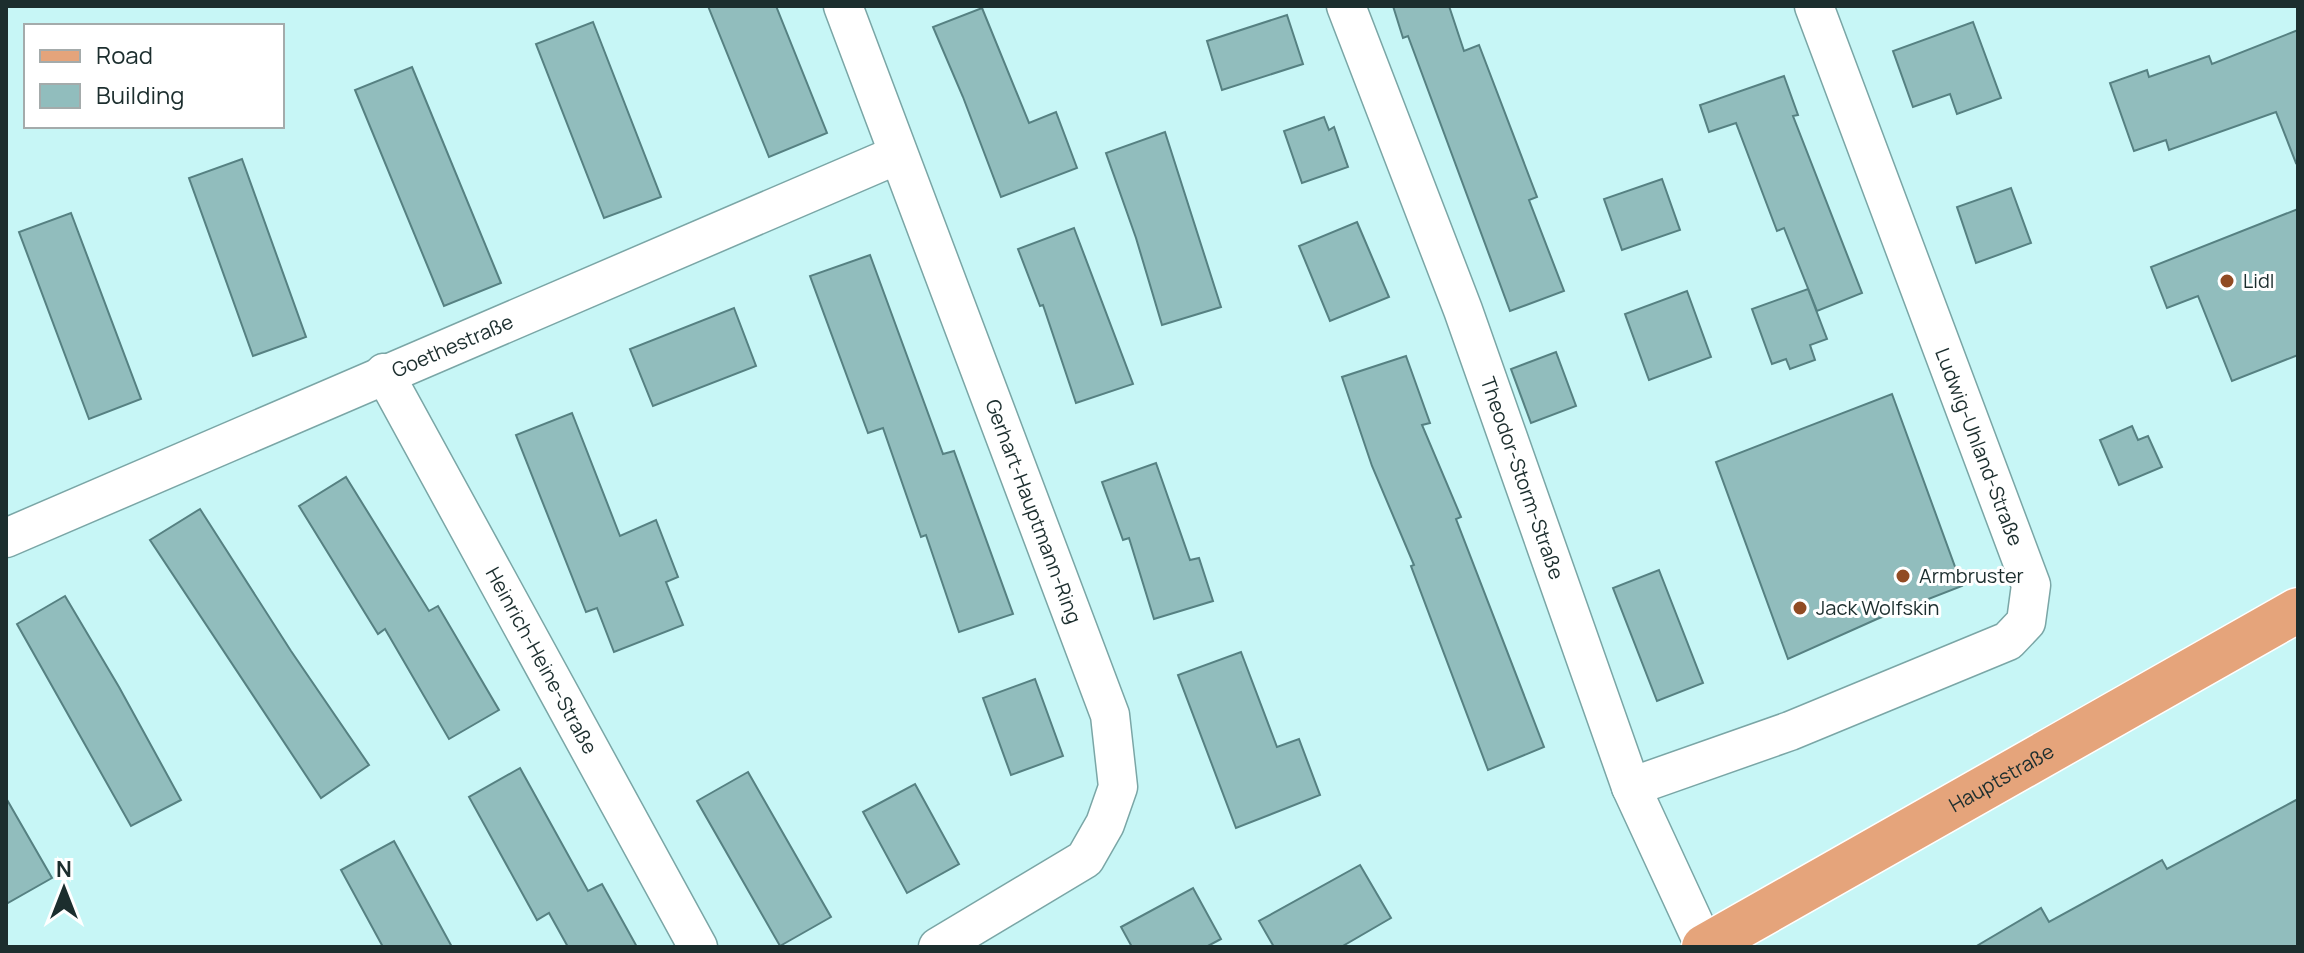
<svg xmlns="http://www.w3.org/2000/svg" width="2304" height="953" viewBox="0 0 2304 953" font-family="Manrope,sans-serif">
  <style>
    .building { fill: #91bdbd; stroke: #568182; stroke-width: 2 }
    .lines { fill: none; stroke-linecap: round; stroke-linejoin: round }
    .minor-casing { stroke: #7aa6a6; stroke-width: 41 }
    .primary-casing { stroke: #fff; stroke-width: 47 }
    .minor { stroke: #fff; stroke-width: 38 }
    .primary { stroke: #e5a47b; stroke-width: 44 }
    .poi-dot { fill: #914b23; stroke: #fff; stroke-width: 3 }
    .labels { text-anchor: middle; stroke-width: 6; stroke-linejoin: round; paint-order: stroke }
    .poi-label { font-size: 20px; fill: #1c2e2e; stroke: #fff; text-anchor: start }
    .street-label { font-size: 20px; fill: #1c2e2e; stroke: #fff }
  </style>
  <rect width="100%" height="100%" fill="#c7f6f6"/>
  <g class="building">
    <polygon points="708,6 776,6 827,133 769,157"/>
    <polygon points="1393,6 1449,6 1464,51 1479,45 1537,197 1529,200 1564,291 1510,311 1408,36 1403,38"/>
    <polygon points="982,8 1029,123 1056,112 1077,168 1001,197 963,97 933,27"/>
    <polygon points="1287,15 1303,64 1222,90 1207,41"/>
    <polygon points="593,22 661,197 604,218 536,44"/>
    <polygon points="1973,22 2001,98 1957,114 1950,94 1913,107 1893,51"/>
    <polygon points="2298,30 2298,162 2296,163 2276,112 2169,150 2166,140 2134,151 2110,83 2147,70 2149,77 2209,56 2212,64"/>
    <polygon points="412,67 501,283 444,306 355,90"/>
    <polygon points="1784,76 1798,115 1793,116 1862,293 1817,311 1784,228 1777,231 1736,123 1709,132 1700,105"/>
    <polygon points="1324,117 1329,130 1334,127 1348,167 1302,183 1284,131"/>
    <polygon points="1165,132 1221,307 1162,325 1136,238 1106,153"/>
    <polygon points="242,159 306,337 253,356 189,178"/>
    <polygon points="1662,179 1680,230 1622,250 1604,199"/>
    <polygon points="2011,188 2031,243 1976,263 1957,207"/>
    <polygon points="2298,209 2298,355 2232,381 2198,296 2167,308 2151,267"/>
    <polygon points="71,213 141,399 89,419 19,232"/>
    <polygon points="1357,222 1389,297 1330,321 1299,246"/>
    <polygon points="1074,228 1133,384 1076,403 1043,305 1040,306 1018,249"/>
    <polygon points="870,255 943,454 954,451 1013,614 959,632 926,535 921,537 883,428 868,433 810,276"/>
    <polygon points="1808,289 1827,339 1810,345 1815,360 1790,369 1786,359 1772,364 1752,309"/>
    <polygon points="1687,291 1711,357 1649,380 1625,314"/>
    <polygon points="734,308 756,366 653,406 630,349"/>
    <polygon points="1556,352 1576,406 1531,423 1511,369"/>
    <polygon points="1406,356 1430,423 1422,425 1461,517 1456,519 1544,747 1488,770 1411,566 1414,565 1372,466 1342,377"/>
    <polygon points="1892,394 1962,586 1877,619 1788,659 1716,462"/>
    <polygon points="572,413 620,536 656,520 678,577 666,582 683,625 614,652 597,608 586,612 516,435"/>
    <polygon points="2132,426 2138,440 2148,436 2162,467 2119,485 2100,440"/>
    <polygon points="1156,463 1190,560 1199,558 1213,601 1154,619 1129,538 1123,540 1102,482"/>
    <polygon points="346,477 429,611 438,606 499,710 449,739 385,629 378,634 299,506"/>
    <polygon points="200,509 291,651 369,765 321,798 150,540"/>
    <polygon points="1659,570 1703,683 1657,701 1613,588"/>
    <polygon points="65,596 119,687 181,800 131,826 17,624"/>
    <polygon points="1241,652 1277,747 1299,739 1320,795 1236,828 1178,675"/>
    <polygon points="1035,679 1063,756 1011,775 983,698"/>
    <polygon points="520,768 588,891 602,884 637,947 568,947 549,913 537,920 469,797"/>
    <polygon points="748,772 831,917 780,946 697,801"/>
    <polygon points="915,784 959,864 907,893 863,812"/>
    <polygon points="6,798 52,878 6,904"/>
    <polygon points="2298,799 2298,947 1975,947 2041,908 2049,922 2162,860 2167,869"/>
    <polygon points="394,841 452,947 383,947 341,870"/>
    <polygon points="1360,865 1391,918 1341,947 1274,947 1259,921"/>
    <polygon points="1193,888 1221,939 1206,947 1132,947 1121,927"/>
  </g>
  <g class="lines">
    <defs>
      <g id="minor">
        <path id="s1" d="M843,6l267,709 8,72 -13,37 -20,35 -147,88"/>
        <path id="s2" d="M1346,6l117,304 168,477 74,160"/>
        <path id="s3" d="M384,373l314,574"/>
        <path id="s4" d="M6,538l891,-383"/>
        <polyline points="1631,787 1790,731 2008,641 2026,622 2031,585 1814,6"/>
      </g>
      <g id="primary">
        <path id="s5" d="M1704,947l594,-337"/>
      </g>
    </defs>
    <use href="#minor" class="minor-casing"/>
    <use href="#primary" class="primary-casing"/>
    <use href="#minor" class="minor"/>
    <use href="#primary" class="primary"/>
  </g>
  <g class="poi-dot">
    <circle cx="2227" cy="281" r="8"/>
    <circle cx="1903" cy="576" r="8"/>
    <circle cx="1800" cy="608" r="8"/>
  </g>
  <g class="labels">
    <g class="poi-label">
      <text x="2243" y="288">Lidl</text>
      <text x="1919" y="583">Armbruster</text>
      <text x="1816" y="615">Jack Wolfskin</text>
    </g>
    <g class="street-label">
      <text dy="7" stroke="none"><textPath href="#s4" startOffset="486">Goethestraße</textPath></text>
      <text transform="translate(1979 447) rotate(69)" y="7">Ludwig-Uhland-Straße</text>
      <text dy="7" stroke="none"><textPath href="#s2" startOffset="504">Theodor-Storm-Straße</textPath></text>
      <text dy="7" stroke="none"><textPath href="#s1" startOffset="540">Gerhart-Hauptmann-Ring</textPath></text>
      <text dy="7" stroke="none"><textPath href="#s3" startOffset="328">Heinrich-Heine-Straße</textPath></text>
      <text dy="7" stroke="none"><textPath href="#s5" startOffset="342">Hauptstraße</textPath></text>
    </g>
  </g>
  <rect width="2304" height="953" fill="none" stroke="#1c2e2e" stroke-width="16"/>
  <rect x="24" y="24" width="260" height="104" fill="#ffffff" stroke="#a4abab" stroke-width="2"/>
  <rect x="40" y="50" width="40" height="12" fill="#e5a47b" stroke="#a4abab" stroke-width="2"/>
  <text x="96" y="64" font-size="24" fill="#1c2e2e">Road</text>
  <rect x="40" y="84" width="40" height="24" fill="#91bdbd" stroke="#a4abab" stroke-width="2"/>
  <text x="96" y="104" font-size="24" fill="#1c2e2e">Building</text>
  <g transform="translate(64 889)" stroke="#ffffff" stroke-width="6" paint-order="stroke">
  <path d="M0-6L14 30L0 20L-14 30Z" fill="#1c2e2e"/>
  <text y="-12" font-size="22" font-weight="bold" text-anchor="middle" fill="#1c2e2e">N</text>
  </g>
</svg>
